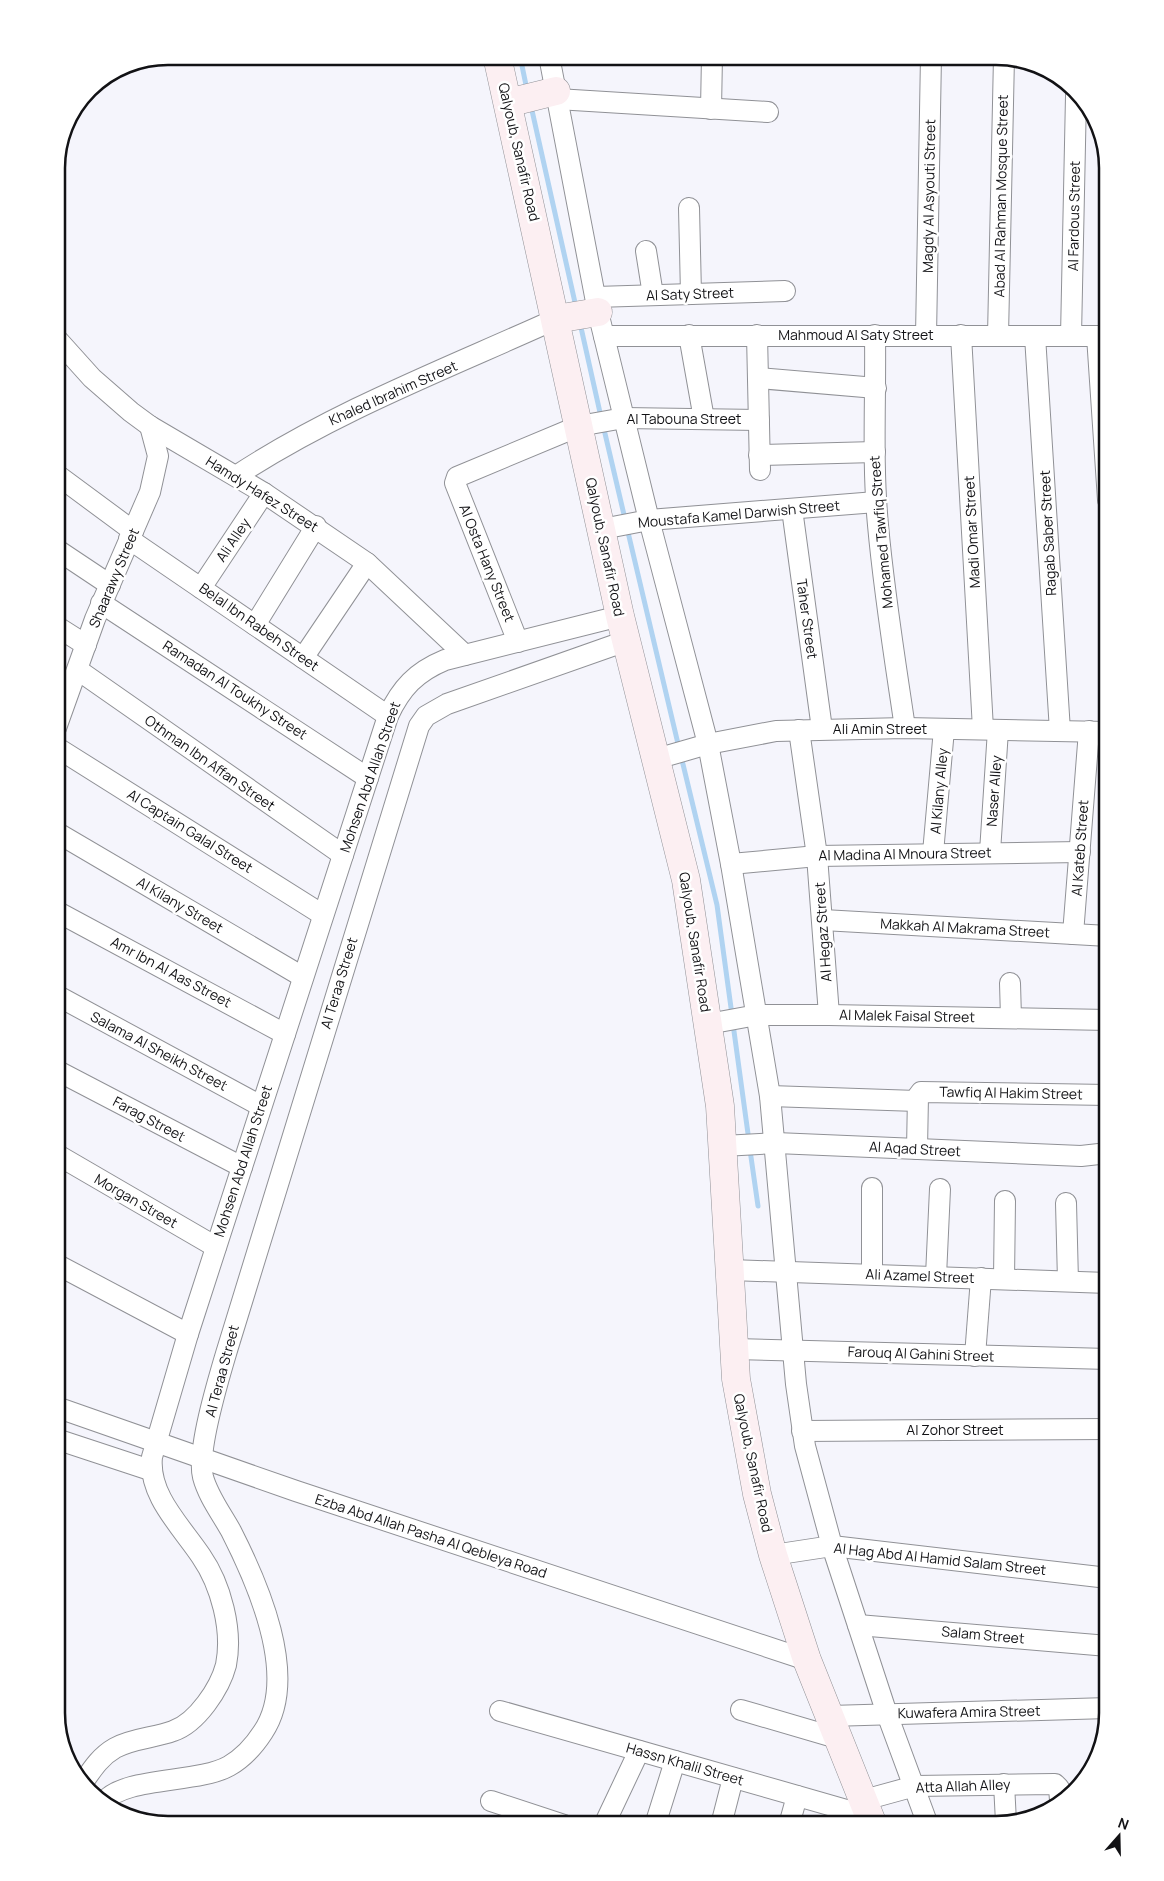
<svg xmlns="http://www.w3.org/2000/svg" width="1164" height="1881" viewBox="0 0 1164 1881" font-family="Manrope,sans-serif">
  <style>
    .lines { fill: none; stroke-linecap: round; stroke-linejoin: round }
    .stream { stroke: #b0d3f1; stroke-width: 5 }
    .street-casing { stroke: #909196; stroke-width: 22 }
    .secondary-casing { stroke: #909196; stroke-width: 29 }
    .street { stroke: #fff; stroke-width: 20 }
    .secondary { stroke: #fceff2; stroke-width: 28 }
    .labels { text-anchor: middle; stroke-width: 5; stroke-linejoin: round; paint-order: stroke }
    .street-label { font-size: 14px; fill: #121215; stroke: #fff }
    .rim { fill: none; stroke: #121215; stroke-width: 2.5 }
  </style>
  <rect width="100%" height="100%" fill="#f5f5fc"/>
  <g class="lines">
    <g class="stream">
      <polyline points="520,56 527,90"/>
      <polyline points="531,106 576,307"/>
      <polyline points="580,323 601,417"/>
      <polyline points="603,425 625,519"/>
      <polyline points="627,528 679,748"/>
      <polyline points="681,756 717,905 732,1015"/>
      <polyline points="733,1024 749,1141"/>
      <polyline points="750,1150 758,1206"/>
    </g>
    <defs>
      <g id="street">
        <polyline points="549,56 598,312 649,520 708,744 731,864 770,1096 796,1384 805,1446 832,1546 887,1714 928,1825"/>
        <polyline points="557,99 768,112"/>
        <polyline points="711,109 712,56"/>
        <polyline points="689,208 691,294"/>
        <polyline points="646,251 653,295"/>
        <polyline points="596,297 785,291"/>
        <polyline points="689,335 704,419"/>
        <polyline points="757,335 760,470"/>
        <path d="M875,335c1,64 -3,127 3,190 6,68 17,135 27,203"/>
        <polyline points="961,335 983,729"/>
        <polyline points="604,336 1108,336"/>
        <polyline points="926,336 931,56"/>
        <polyline points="998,336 1004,57"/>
        <polyline points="1035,336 1060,731"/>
        <polyline points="1071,336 1076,96"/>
        <polyline points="1097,336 1108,500"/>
        <polyline points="56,338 92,378 131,412 150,426 264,493 367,563 465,655"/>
        <polyline points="758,378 876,388"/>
        <polyline points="759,455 875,452"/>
        <polyline points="56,474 133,531"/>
        <path d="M236,476c99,-65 212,-108 320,-157"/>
        <polyline points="792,509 822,729"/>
        <polyline points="602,529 649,520 876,502"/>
        <polyline points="129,539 388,716"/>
        <polyline points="56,549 110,585"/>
        <polyline points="201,588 264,493"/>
        <polyline points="101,603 368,778"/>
        <polyline points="255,625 316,526"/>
        <polyline points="56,626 86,645"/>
        <polyline points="518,642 455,483 457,477 579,426 624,418 759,420"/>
        <polyline points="303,658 367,563"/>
        <polyline points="78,670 343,855"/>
        <polyline points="56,728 95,619 150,492 158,456 150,426"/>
        <polyline points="799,730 817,856 829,1015"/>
        <polyline points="56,747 323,915"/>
        <polyline points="656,759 708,744 776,731 905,728 1108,732"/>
        <polyline points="56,832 303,977"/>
        <polyline points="990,852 998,730"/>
        <polyline points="933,853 944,729"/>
        <polyline points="731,864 817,856 1080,852"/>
        <polyline points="56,911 285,1034"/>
        <polyline points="823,920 1108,936"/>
        <polyline points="1073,934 1089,731"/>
        <polyline points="1010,983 1011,1018"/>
        <polyline points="56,995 261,1106"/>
        <polyline points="708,1024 757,1015 829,1015 1108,1020"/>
        <polyline points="56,1070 242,1167"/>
        <polyline points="770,1096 917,1101"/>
        <polyline points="723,1146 776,1143 1081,1156 1108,1153"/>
        <polyline points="917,1149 918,1096 921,1092 1108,1095"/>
        <polyline points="56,1154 216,1247"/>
        <polyline points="1066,1203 1068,1281"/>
        <polyline points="56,1264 188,1334"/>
        <polyline points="731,1270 1108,1283"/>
        <polyline points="872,1274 872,1188"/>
        <polyline points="936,1276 940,1189"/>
        <polyline points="1004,1279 1005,1201"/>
        <polyline points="735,1349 1108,1359"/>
        <polyline points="975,1356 981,1278"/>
        <polyline points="56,1407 296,1491 807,1660"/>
        <polyline points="802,1431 1108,1429"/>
        <polyline points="56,1439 150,1470"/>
        <polyline points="773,1555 832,1546 1108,1578"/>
        <polyline points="858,1625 1108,1646"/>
        <polyline points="741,1710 840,1739"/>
        <polyline points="500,1711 871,1817"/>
        <polyline points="830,1716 1108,1708"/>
        <path d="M84,1781c9,-13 17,-25 31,-33 18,-10 40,-10 58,-17 24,-8 47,-43 53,-66 7,-35 -5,-80 -25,-109 -20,-30 -53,-61 -49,-99l36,-123 200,-618c13,-28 28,-44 57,-56l175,-44"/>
        <polyline points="1004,1784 1006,1822"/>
        <polyline points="864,1800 915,1786 1055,1784 1059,1788 1060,1800"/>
        <polyline points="491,1801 564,1825"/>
        <path d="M103,1803c20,-27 94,-19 126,-37 14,-8 25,-20 34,-34 37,-55 -6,-150 -32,-201 -10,-18 -23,-35 -28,-54 -7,-26 17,-103 25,-130l191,-621 7,-10 21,-12 179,-63"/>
        <polyline points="604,1825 639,1751"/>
        <polyline points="655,1825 675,1761"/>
        <polyline points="721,1825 733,1778"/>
        <polyline points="789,1825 797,1796"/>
      </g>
      <g id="secondary">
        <polyline points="497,56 620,616 686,880 720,1106 736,1379 757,1494 773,1555 807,1660 873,1825"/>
        <polyline points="508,103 556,91"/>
        <polyline points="556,319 598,312"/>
      </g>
    </defs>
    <use href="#street" class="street-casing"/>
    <use href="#secondary" class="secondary-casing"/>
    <use href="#street" class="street"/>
    <use href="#secondary" class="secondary"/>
  </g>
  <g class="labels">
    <g class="street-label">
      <text transform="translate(519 152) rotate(77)" y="5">Qalyoub, Sanafir Road</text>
      <text transform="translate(929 196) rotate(-89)" y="5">Magdy Al Asyouti Street</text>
      <text transform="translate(1001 196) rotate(-89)" y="5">Abad Al Rahman Mosque Street</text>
      <text transform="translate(1074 216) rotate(-89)" y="5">Al Fardous Street</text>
      <text transform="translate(690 294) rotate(-2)" y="5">Al Saty Street</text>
      <text x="856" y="340">Mahmoud Al Saty Street</text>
      <text transform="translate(393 393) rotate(-24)" y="5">Khaled Ibrahim Street</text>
      <text x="684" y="424">Al Tabouna Street</text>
      <text transform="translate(262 494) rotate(32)" y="5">Hamdy Hafez Street</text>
      <text transform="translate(739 514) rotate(-5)" y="5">Moustafa Kamel Darwish Street</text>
      <text transform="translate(881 532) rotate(-95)" y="5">Mohamed Tawfiq Street</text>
      <text transform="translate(972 532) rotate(-93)" y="5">Madi Omar Street</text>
      <text transform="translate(1048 533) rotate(-93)" y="5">Ragab Saber Street</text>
      <text transform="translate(233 540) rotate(-56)" y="5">Ali Alley</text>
      <text transform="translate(605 547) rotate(78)" y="5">Qalyoub, Sanafir Road</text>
      <text transform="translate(487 563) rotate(68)" y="5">Al Osta Hany Street</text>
      <text transform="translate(114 578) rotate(-67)" y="5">Shaarawy Street</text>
      <text transform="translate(807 619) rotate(82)" y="5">Taher Street</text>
      <text transform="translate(259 627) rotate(35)" y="5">Belal Ibn Rabeh Street</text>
      <text transform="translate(235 690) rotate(33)" y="5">Ramadan Al Toukhy Street</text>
      <text x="880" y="734">Ali Amin Street</text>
      <text transform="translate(210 763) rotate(35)" y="5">Othman Ibn Affan Street</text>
      <text transform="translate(370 777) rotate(-71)" y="5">Mohsen Abd Allah Street</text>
      <text transform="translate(939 791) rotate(-85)" y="5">Al Kilany Alley</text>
      <text transform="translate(994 791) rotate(-86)" y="5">Naser Alley</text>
      <text transform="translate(190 831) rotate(32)" y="5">Al Captain Galal Street</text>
      <text transform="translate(1080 848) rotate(-86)" y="5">Al Kateb Street</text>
      <text transform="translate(905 854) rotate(-1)" y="5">Al Madina Al Mnoura Street</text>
      <text transform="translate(180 905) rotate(30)" y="5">Al Kilany Street</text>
      <text transform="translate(965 928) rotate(3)" y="5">Makkah Al Makrama Street</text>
      <text transform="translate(823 932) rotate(-94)" y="5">Al Hegaz Street</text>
      <text transform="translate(695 942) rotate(81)" y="5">Qalyoub, Sanafir Road</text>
      <text transform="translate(171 972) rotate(28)" y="5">Amr Ibn Al Aas Street</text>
      <text transform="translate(339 983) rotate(-73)" y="5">Al Teraa Street</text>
      <text transform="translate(907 1016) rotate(1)" y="5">Al Malek Faisal Street</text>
      <text transform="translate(159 1051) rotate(28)" y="5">Salama Al Sheikh Street</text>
      <text transform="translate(1011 1093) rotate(1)" y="5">Tawfiq Al Hakim Street</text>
      <text transform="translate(149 1119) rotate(28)" y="5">Farag Street</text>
      <text transform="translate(915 1149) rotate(3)" y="5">Al Aqad Street</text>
      <text transform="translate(243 1161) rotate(-72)" y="5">Mohsen Abd Allah Street</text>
      <text transform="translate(136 1201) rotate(30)" y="5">Morgan Street</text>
      <text transform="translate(920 1276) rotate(2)" y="5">Ali Azamel Street</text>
      <text transform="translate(921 1354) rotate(2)" y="5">Farouq Al Gahini Street</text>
      <text transform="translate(222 1371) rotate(-75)" y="5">Al Teraa Street</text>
      <text x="955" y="1435">Al Zohor Street</text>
      <text transform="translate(753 1463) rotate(78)" y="5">Qalyoub, Sanafir Road</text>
      <text transform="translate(431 1536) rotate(18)" y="5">Ezba Abd Allah Pasha Al Qebleya Road</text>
      <text transform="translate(940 1559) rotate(6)" y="5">Al Hag Abd Al Hamid Salam Street</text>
      <text transform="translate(983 1635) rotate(5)" y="5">Salam Street</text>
      <text transform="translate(969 1712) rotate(-1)" y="5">Kuwafera Amira Street</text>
      <text transform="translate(685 1764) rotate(16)" y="5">Hassn Khalil Street</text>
      <text transform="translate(963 1786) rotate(-2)" y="5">Atta Allah Alley</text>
    </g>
  </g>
  <path d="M0 0H1164V1881H0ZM168 65H996A103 103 0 0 1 1099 168V1713A103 103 0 0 1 996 1816H168A103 103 0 0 1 65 1713V168A103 103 0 0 1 168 65Z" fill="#fff" fill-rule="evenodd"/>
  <path class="rim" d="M168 65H996A103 103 0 0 1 1099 168V1713A103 103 0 0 1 996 1816H168A103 103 0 0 1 65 1713V168A103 103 0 0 1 168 65Z"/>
  <g transform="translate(1119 1836) rotate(20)" stroke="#ffffff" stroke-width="4" paint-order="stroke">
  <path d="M0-4L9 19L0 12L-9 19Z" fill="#121215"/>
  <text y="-8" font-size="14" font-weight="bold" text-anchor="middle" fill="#121215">N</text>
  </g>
</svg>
